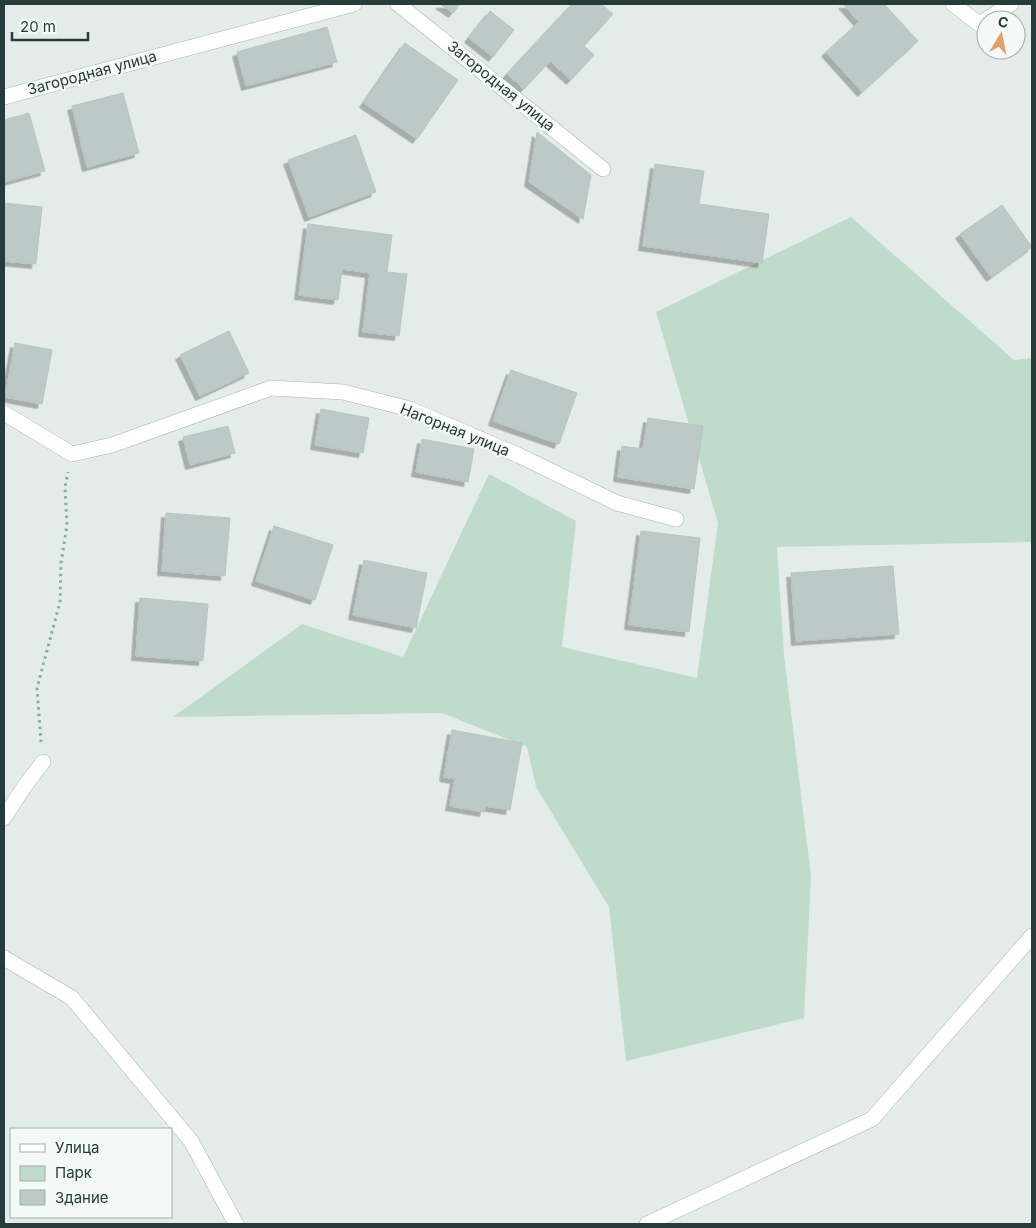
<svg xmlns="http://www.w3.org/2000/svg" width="1036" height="1228" viewBox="0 0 1036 1228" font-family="Inter,sans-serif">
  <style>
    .green { fill: #bfdbcc }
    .building { fill: #bcc9c6; stroke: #b7c5c2; filter: url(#shadow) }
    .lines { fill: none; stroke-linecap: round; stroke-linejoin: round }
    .street-casing { stroke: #a7b4b2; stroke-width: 16 }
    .path { stroke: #87aca8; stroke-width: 3; stroke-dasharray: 2.5 4; stroke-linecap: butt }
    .street { stroke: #fff; stroke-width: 15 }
    .labels { text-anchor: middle; stroke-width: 4.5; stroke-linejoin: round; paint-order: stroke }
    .street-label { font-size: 15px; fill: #253c3a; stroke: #f4f9f7 }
  </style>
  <defs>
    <filter id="shadow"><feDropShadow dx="-4.5" dy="4.5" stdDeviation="0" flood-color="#0004"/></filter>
  </defs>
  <rect width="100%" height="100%" fill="#e4ecea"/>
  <polygon class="green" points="851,217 1014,360 1032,358 1032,542 777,547 784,655 811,876 804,1018 626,1061 609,907 536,787 527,747 442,713 173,717 302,624 403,657 489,474 576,521 562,647 697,678 718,523 656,312"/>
  <g class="building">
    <polygon points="440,4 460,4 453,13"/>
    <polygon points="572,4 601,4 613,14 584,46 594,55 571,80 550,61 524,89 507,74"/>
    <polygon points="843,4 884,4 918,41 862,92 826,52 859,22"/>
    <polygon points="490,11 514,30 493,57 469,38"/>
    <polygon points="327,27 337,62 246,86 237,52"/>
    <polygon points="405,43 458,80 417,139 364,103"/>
    <polygon points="123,93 139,153 87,167 72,106"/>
    <polygon points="29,113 45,171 4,182 4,120"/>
    <polygon points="537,132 591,175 583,219 529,182"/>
    <polygon points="356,135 376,192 309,217 288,160"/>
    <polygon points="655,164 704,171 699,204 769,214 762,263 643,246"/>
    <polygon points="4,203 42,207 36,264 4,261"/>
    <polygon points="1002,205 1032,247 991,277 960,234"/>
    <polygon points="308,224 392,235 387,272 407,274 399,336 363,332 370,273 342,269 338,300 299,295"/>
    <polygon points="229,331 249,373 200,396 180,355"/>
    <polygon points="15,343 52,350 42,404 5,397"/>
    <polygon points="511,370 577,393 559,444 493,421"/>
    <polygon points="321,409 369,418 363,453 315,445"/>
    <polygon points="648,418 703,426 694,489 618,477 622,446 643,449"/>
    <polygon points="228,426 235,453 190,465 183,437"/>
    <polygon points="422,439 474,449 468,482 416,472"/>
    <polygon points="166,513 230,518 225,576 162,571"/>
    <polygon points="274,526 333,545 315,600 256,581"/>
    <polygon points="641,531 700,538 689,632 629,625"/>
    <polygon points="364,560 427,573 416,628 353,615"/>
    <polygon points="893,566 899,634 796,641 791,573"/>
    <polygon points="140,598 208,604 203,661 136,656"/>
    <polygon points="452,730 522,743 510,810 485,806 484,812 450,806 455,779 444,777"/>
  </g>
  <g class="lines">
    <defs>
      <g id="street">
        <polyline points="398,4 603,169"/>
        <polyline points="953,4 979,24 1011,4"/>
        <polyline points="4,97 354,4"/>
        <polyline points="4,413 72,454 112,445 271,388 343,392 410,409 518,455 617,503 676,519"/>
        <polyline points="4,818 24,787 43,762"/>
        <polyline points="4,958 72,998 191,1141 236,1224"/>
        <polyline points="647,1224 872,1119 1032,936"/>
      </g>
    </defs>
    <use href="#street" class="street-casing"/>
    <polyline class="path" points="41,742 37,688 60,602 61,563 67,525 65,487 68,472"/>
    <use href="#street" class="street"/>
  </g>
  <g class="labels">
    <g class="street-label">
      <text transform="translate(92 73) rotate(-15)" y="5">Загородная улица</text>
      <text transform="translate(501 86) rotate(39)" y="5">Загородная улица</text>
      <text transform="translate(455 430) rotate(22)" y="5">Нагорная улица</text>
    </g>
  </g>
  <rect width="1036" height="1228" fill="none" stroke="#253c3a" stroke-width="10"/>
  <rect x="10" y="1128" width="162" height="90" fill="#f4f9f7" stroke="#a1adab"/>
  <rect x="20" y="1144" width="25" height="8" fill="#ffffff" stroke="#a1adab"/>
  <text x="55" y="1153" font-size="15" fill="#253c3a">Улица</text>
  <rect x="20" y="1166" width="25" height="15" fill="#bfdbcc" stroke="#a1adab"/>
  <text x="55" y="1178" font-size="15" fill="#253c3a">Парк</text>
  <rect x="20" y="1190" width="25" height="15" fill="#bcc9c6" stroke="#a1adab"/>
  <text x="55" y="1203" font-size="15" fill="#253c3a">Здание</text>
  <g transform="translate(1001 35) rotate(10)"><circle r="24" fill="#f4f9f7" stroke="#a1adab"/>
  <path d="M0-4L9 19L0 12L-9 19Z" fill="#e5a069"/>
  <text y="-8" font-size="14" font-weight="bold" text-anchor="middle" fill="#253c3a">С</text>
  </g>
  <path d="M12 32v8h76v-8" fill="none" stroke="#253c3a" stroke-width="2.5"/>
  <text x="20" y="32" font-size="15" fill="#253c3a" stroke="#f4f9f7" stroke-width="4" paint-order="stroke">20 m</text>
</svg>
